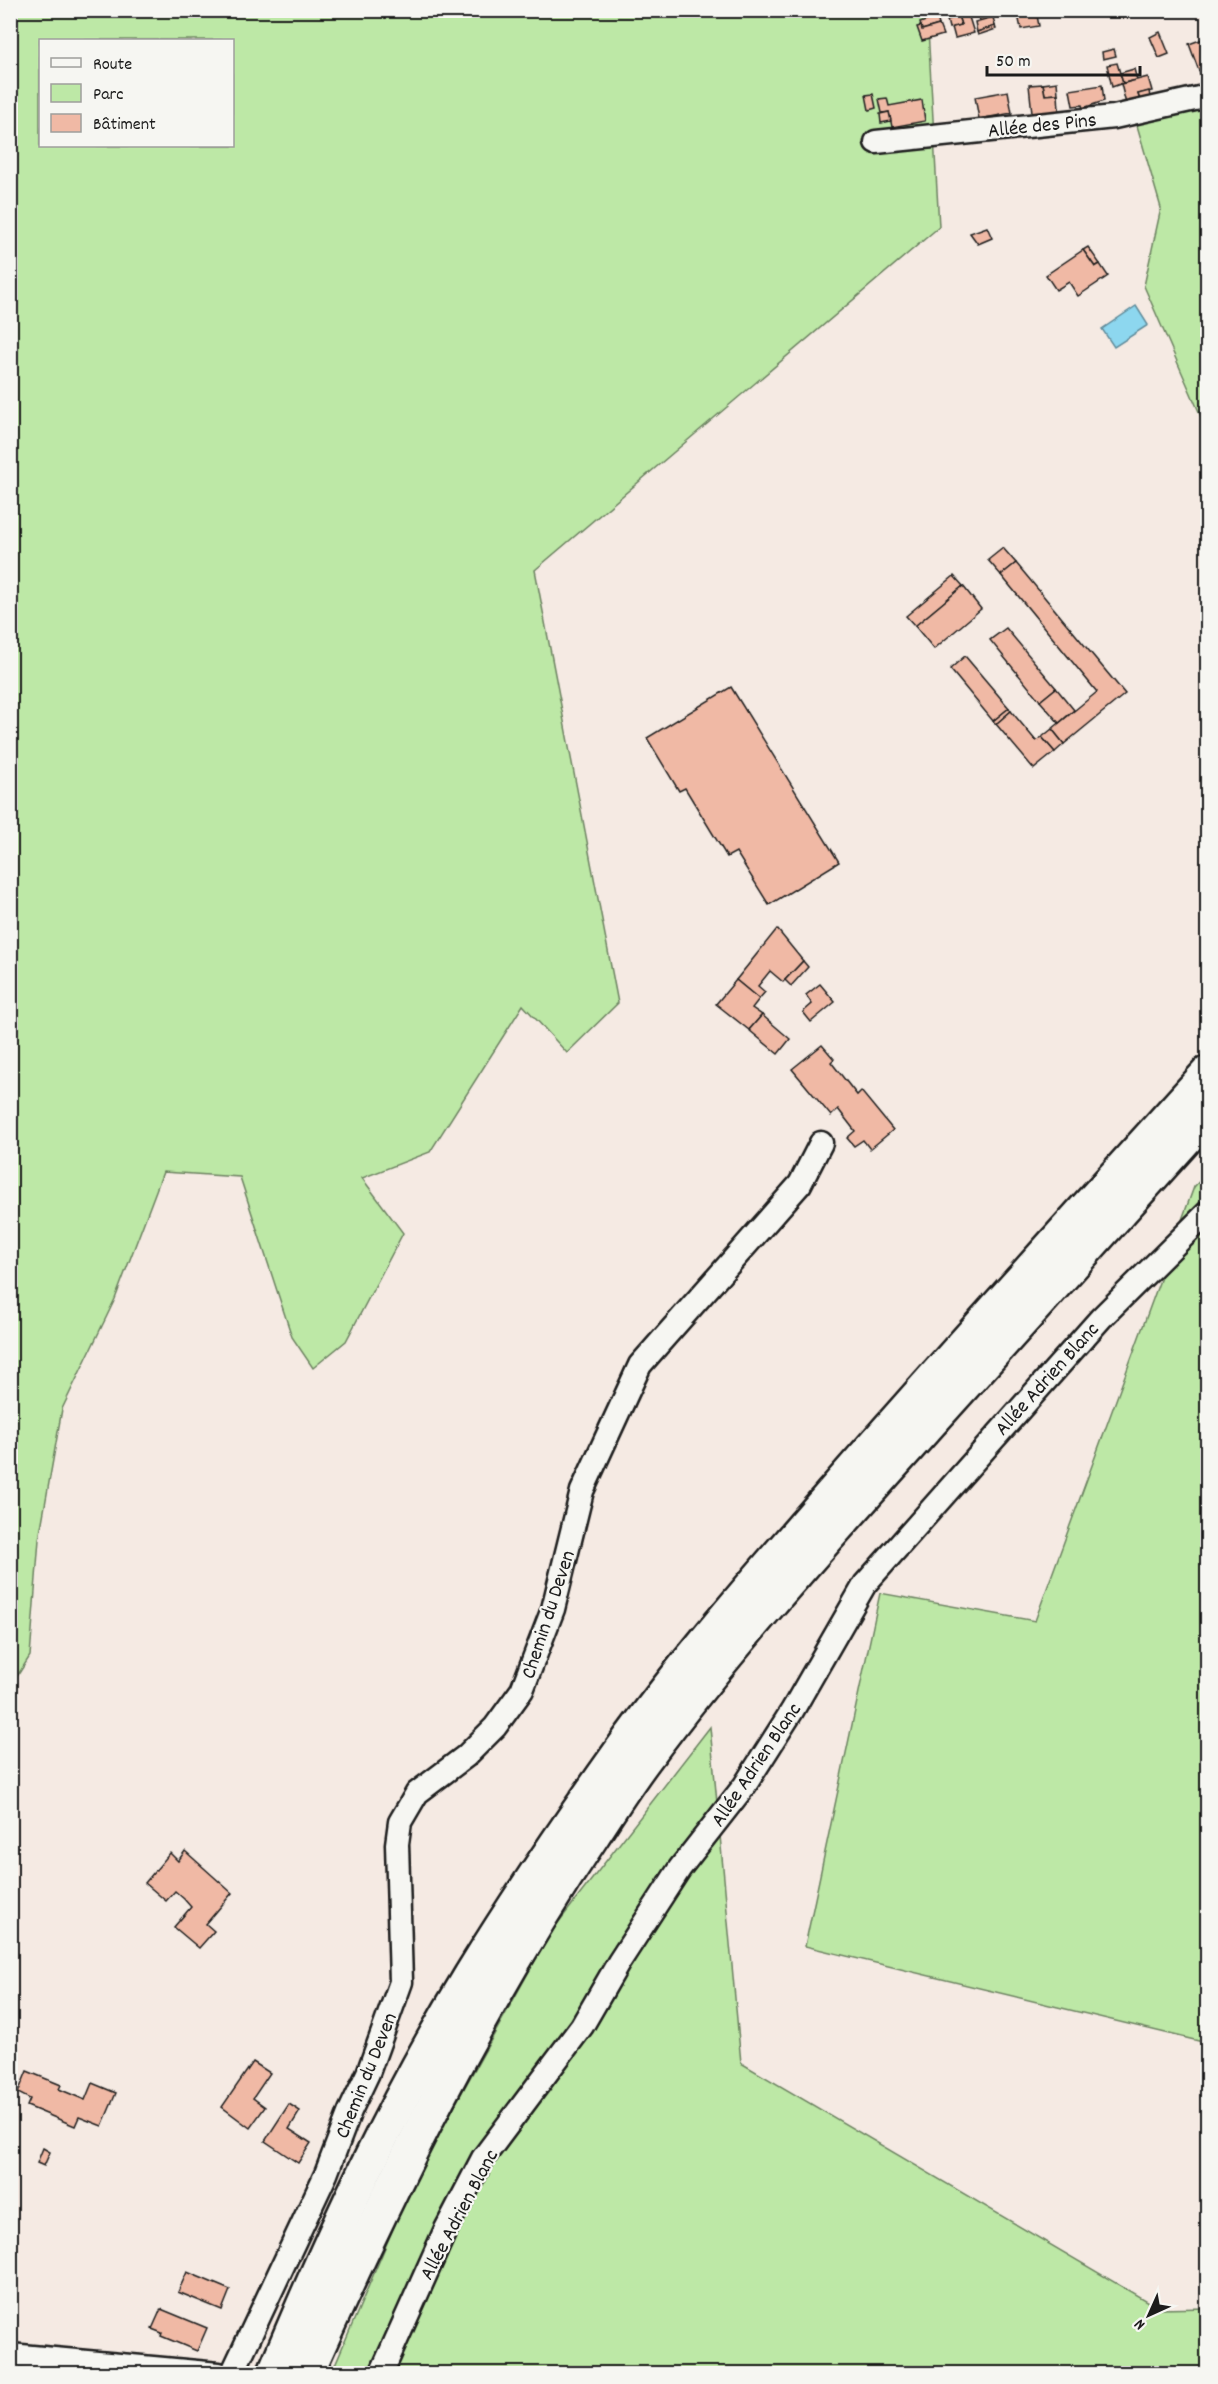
<svg xmlns="http://www.w3.org/2000/svg" width="1218" height="2384" viewBox="0 0 1218 2384" font-family="Dekko,sans-serif">
  <style>
    .green { fill: #bde8a6; stroke: #6c8261; stroke-width: 1.5; fill-rule: evenodd }
    .water { fill: #8dd7ef; stroke: #608c9b; stroke-width: 1.5 }
    .building { fill: #f0b9a5; stroke: #1c1c1c; stroke-width: 1.5 }
    .lines { fill: none; stroke-linecap: round; stroke-linejoin: round }
    .street-casing { stroke: #1c1c1c; stroke-width: 27 }
    .primary-casing { stroke: #1c1c1c; stroke-width: 38 }
    .street { stroke: #f6f6f2; stroke-width: 22 }
    .primary { stroke: #f6f6f2; stroke-width: 33 }
    .labels { text-anchor: middle; stroke-width: 4.5; stroke-linejoin: round; paint-order: stroke }
    .street-label { font-size: 21px; fill: #1c1c1c; stroke: #f6f6f2 }
  </style>
  <rect width="100%" height="100%" fill="#f5eae3"/>
  <filter id="ink" filterUnits="userSpaceOnUse"><feTurbulence type="fractalNoise" baseFrequency=".0167" numOctaves="2"/><feDisplacementMap in="SourceGraphic" scale="12" xChannelSelector="R" yChannelSelector="G"/><feConvolveMatrix kernelMatrix="1 2 1 2 8 2 1 2 1" color-interpolation-filters="sRGB"/></filter>
  <g filter="url(#ink)">
    <g class="green">
      <path d="M11,11h916l12,216 -404,343 83,433 -51,50 -44,-48 -93,147 -68,26 41,55 -57,108 -33,27 -21,-31 -52,-160 -77,-5 -48,127 -53,110 -23,130 -9,117 -19,30zM40,40h192v106h-192z"/>
      <polygon points="1207,106 1207,430 1144,286 1161,208 1136,122"/>
      <polygon points="1207,1173 1207,2043 805,1946 880,1593 1035,1621 1194,1187"/>
      <polygon points="710,1727 741,2063 1160,2309 1207,2308 1207,2373 331,2374 416,2175 551,1932"/>
    </g>
    <polygon class="water" points="1136,306 1148,325 1114,347 1102,329"/>
    <g class="building">
      <polygon points="991,10 993,17 980,21 978,12"/>
      <polygon points="1017,10 1036,10 1039,26 1021,29"/>
      <polygon points="968,14 974,33 955,38 952,27 961,25 958,16"/>
      <polygon points="958,16 961,25 949,28 947,20"/>
      <polygon points="937,17 939,25 922,30 920,23"/>
      <polygon points="993,17 995,26 977,32 975,22"/>
      <polygon points="939,25 943,35 922,41 917,27 921,26 922,30"/>
      <polygon points="995,26 996,29 978,35 977,32"/>
      <polygon points="1160,32 1169,54 1159,58 1150,37"/>
      <polygon points="1203,39 1208,52 1208,80 1203,82 1189,44"/>
      <polygon points="1114,49 1116,56 1103,59 1102,52"/>
      <polygon points="1117,63 1123,83 1112,87 1107,65"/>
      <polygon points="1134,69 1137,80 1123,83 1120,73"/>
      <polygon points="1148,77 1152,91 1138,94 1140,100 1126,104 1121,84"/>
      <polygon points="1057,82 1058,94 1045,95 1043,84"/>
      <polygon points="1043,84 1045,95 1058,94 1059,111 1032,113 1029,85"/>
      <polygon points="1102,85 1104,101 1083,108 1082,105 1073,106 1070,90"/>
      <polygon points="1008,91 1012,113 979,119 975,97"/>
      <polygon points="1149,91 1150,97 1140,100 1138,94"/>
      <polygon points="873,94 876,108 869,110 866,95"/>
      <polygon points="887,98 889,106 922,100 925,121 892,127 889,112 882,113 879,99"/>
      <polygon points="889,112 891,121 881,123 880,114"/>
      <polygon points="987,227 992,238 978,244 970,233"/>
      <polygon points="1088,247 1100,264 1095,267 1083,250"/>
      <polygon points="1083,250 1095,267 1100,264 1108,276 1078,296 1069,282 1056,290 1046,275"/>
      <polygon points="1003,548 1016,563 1001,575 988,560"/>
      <polygon points="1016,563 1125,694 1064,744 1052,729 1097,692 1001,575"/>
      <polygon points="954,576 963,586 915,626 906,616"/>
      <polygon points="963,586 981,609 934,649 915,626"/>
      <polygon points="1006,628 1056,688 1040,701 990,640"/>
      <polygon points="965,656 1009,708 993,721 950,669"/>
      <polygon points="731,687 839,862 769,905 736,852 727,857 685,788 679,791 647,738"/>
      <polygon points="1056,688 1074,710 1059,723 1040,701"/>
      <polygon points="1009,708 1011,711 996,724 993,721"/>
      <polygon points="1011,711 1036,741 1042,737 1055,752 1034,769 996,724"/>
      <polygon points="1052,729 1064,744 1055,752 1042,737"/>
      <polygon points="777,929 803,961 783,982 770,971 758,986 765,992 759,999 736,980"/>
      <polygon points="803,961 808,967 791,986 785,980"/>
      <polygon points="736,980 759,999 752,1008 762,1015 749,1030 716,1004"/>
      <polygon points="820,984 835,1002 811,1022 803,1012 812,1004 806,995"/>
      <polygon points="762,1015 790,1039 778,1054 749,1030"/>
      <polygon points="822,1045 834,1059 831,1062 857,1095 861,1091 893,1130 870,1149 863,1140 854,1146 847,1138 855,1131 838,1109 831,1116 792,1069"/>
      <polygon points="185,1851 232,1893 206,1924 214,1931 199,1948 174,1927 191,1907 184,1899 175,1891 166,1901 145,1883 170,1853 178,1861"/>
      <polygon points="253,2062 270,2073 253,2098 265,2107 250,2128 222,2107"/>
      <polygon points="27,2071 61,2085 59,2089 85,2100 92,2083 116,2093 102,2126 79,2117 75,2126 27,2106 30,2099 18,2093"/>
      <polygon points="289,2104 300,2111 289,2129 311,2143 298,2163 265,2141"/>
      <polygon points="43,2148 50,2152 44,2166 37,2163"/>
      <polygon points="187,2272 230,2290 222,2310 178,2292"/>
      <polygon points="161,2309 207,2328 197,2351 161,2336 162,2333 152,2329"/>
    </g>
    <g class="lines">
      <defs>
        <g id="street">
          <polyline points="876,142 1114,117 1208,96"/>
          <polyline points="10,2355 219,2374"/>
          <polyline points="232,2374 326,2174 350,2111 368,2073 401,1982 397,1844 400,1822 417,1793 466,1756 495,1727 522,1690 553,1609 582,1491 640,1365 800,1184 821,1143"/>
          <polyline points="381,2374 445,2231 483,2158 582,2026 619,1962 680,1868 745,1785 792,1711 865,1584 1101,1318 1208,1212"/>
        </g>
        <g id="primary">
          <path d="M274,2374c57,-137 120,-273 197,-399 47,-76 97,-150 149,-223 66,-92 141,-177 215,-262 123,-141 248,-279 373,-417"/>
          <path d="M306,2374c84,-188 172,-368 287,-539 17,-26 34,-53 53,-78 84,-113 179,-217 273,-322 96,-107 192,-214 289,-321"/>
        </g>
      </defs>
      <use href="#street" class="street-casing"/>
      <use href="#primary" class="primary-casing"/>
      <use href="#street" class="street"/>
      <use href="#primary" class="primary"/>
    </g>
  </g>
  <g class="labels">
    <g class="street-label">
      <text transform="translate(1042 124) rotate(-6)" y="7">Allée des Pins</text>
      <text transform="translate(1046 1378) rotate(-48)" y="7">Allée Adrien Blanc</text>
      <text transform="translate(547 1614) rotate(-72)" y="7">Chemin du Deven</text>
      <text transform="translate(755 1764) rotate(-56)" y="7">Allée Adrien Blanc</text>
      <text transform="translate(365 2075) rotate(-68)" y="7">Chemin du Deven</text>
      <text transform="translate(458 2214) rotate(-62)" y="7">Allée Adrien Blanc</text>
    </g>
  </g>
  <rect width="1218" height="2384" fill="none" stroke="#f6f6f2" stroke-width="36"/>
  <rect x="18" y="18" width="1182" height="2348" fill="none" stroke="#1c1c1c" stroke-width="2" filter="url(#ink)"/>
  <rect x="39" y="39" width="195" height="108" fill="#f6f6f2" stroke="#9f9f9c" stroke-width="1.5"/>
  <rect x="51" y="58" width="30" height="9" fill="#f6f6f2" stroke="#9f9f9c" stroke-width="1.5"/>
  <text x="93" y="69" font-size="18" fill="#1c1c1c">Route</text>
  <rect x="51" y="84" width="30" height="18" fill="#bde8a6" stroke="#9f9f9c" stroke-width="1.5"/>
  <text x="93" y="99" font-size="18" fill="#1c1c1c">Parc</text>
  <rect x="51" y="114" width="30" height="18" fill="#f0b9a5" stroke="#9f9f9c" stroke-width="1.5"/>
  <text x="93" y="129" font-size="18" fill="#1c1c1c">Bâtiment</text>
  <g transform="translate(1149 2315) rotate(225)" stroke="#f6f6f2" stroke-width="4.5" paint-order="stroke">
  <path d="M0-4.5L10 22L0 15L-10 22Z" fill="#1c1c1c"/>
  <text y="-9" font-size="16" font-weight="bold" text-anchor="middle" fill="#1c1c1c">N</text>
  </g>
  <path d="M987 66v9h153v-9" fill="none" stroke="#1c1c1c" stroke-width="3"/>
  <text x="996" y="66" font-size="18" fill="#1c1c1c" stroke="#f6f6f2" stroke-width="4.5" paint-order="stroke">50 m</text>
</svg>
